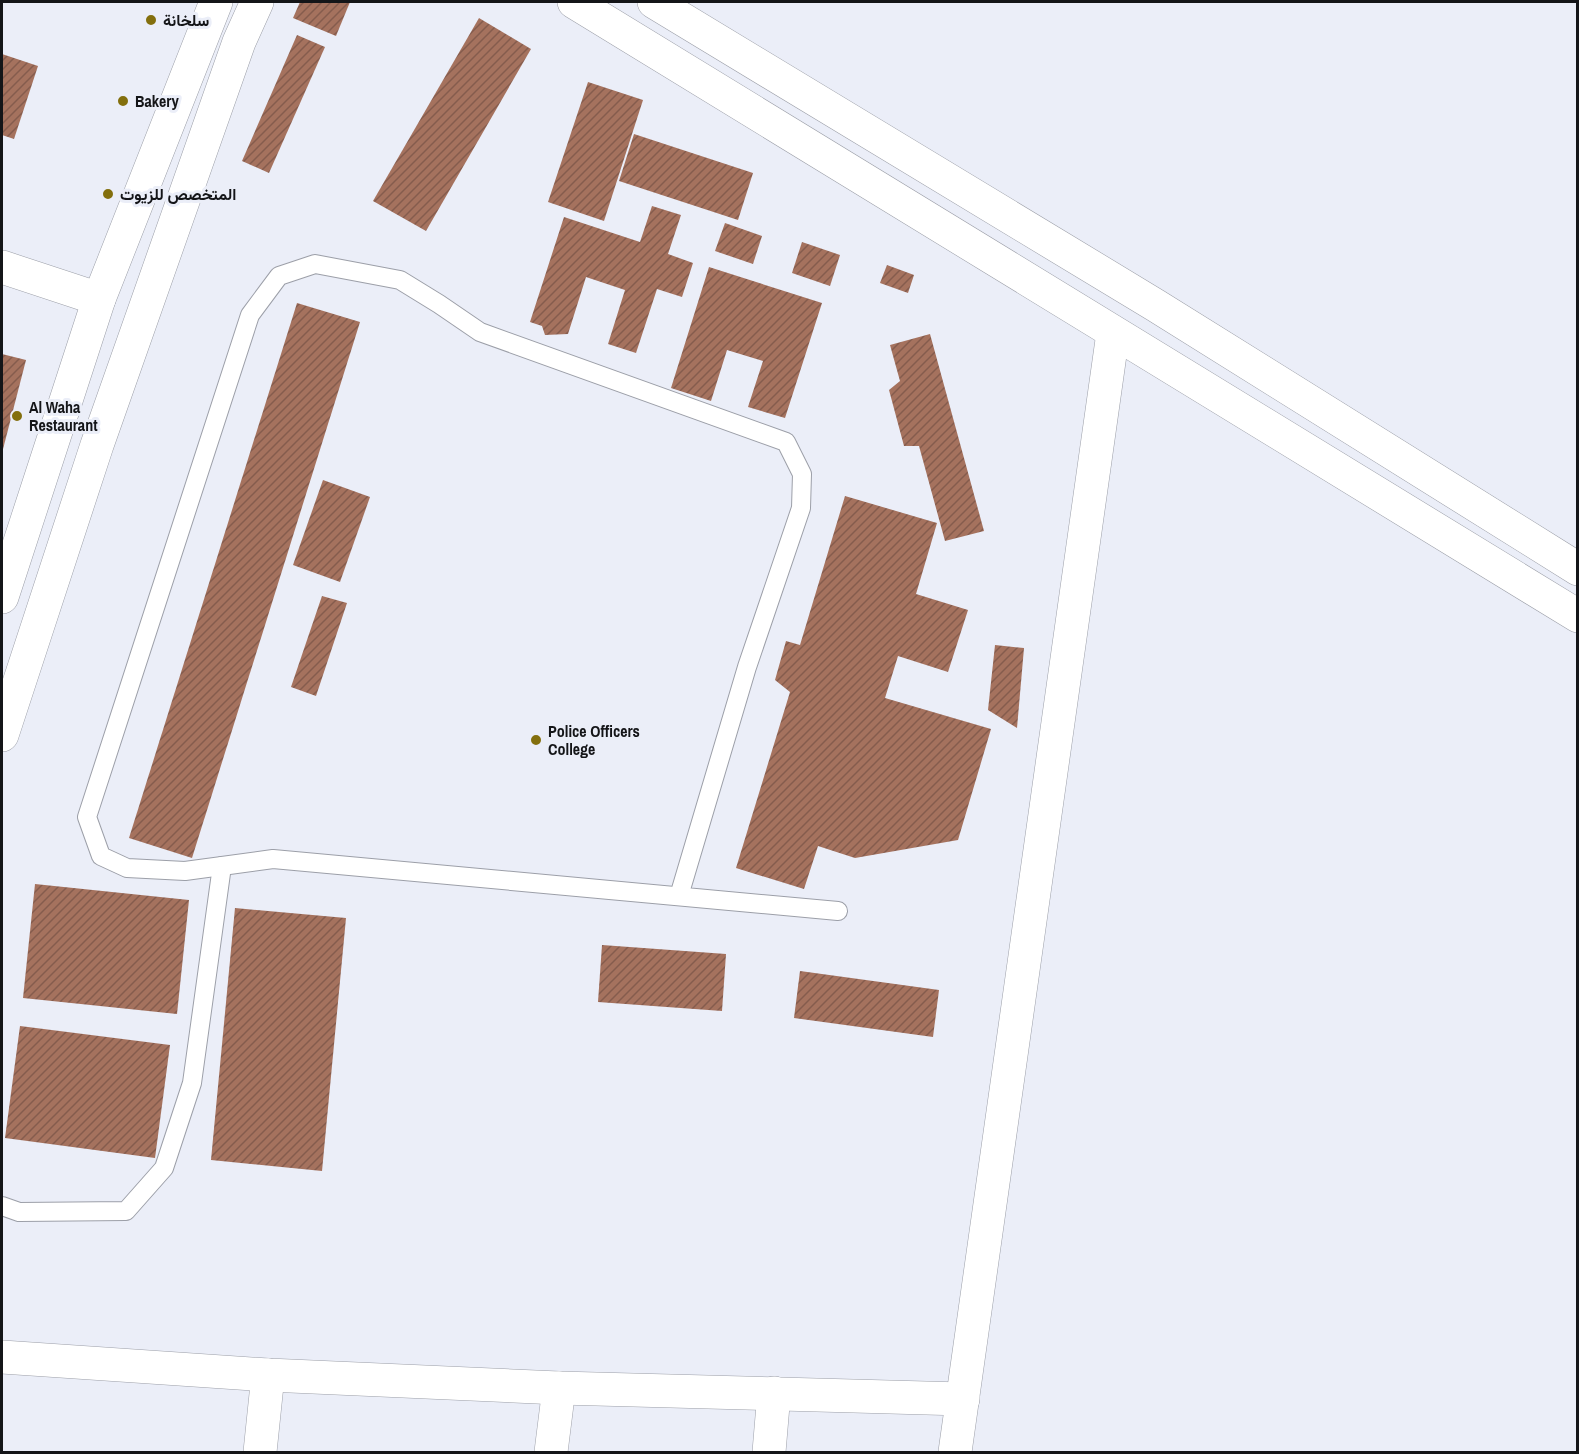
<svg xmlns="http://www.w3.org/2000/svg" width="1579" height="1454" viewBox="0 0 1579 1454" font-family="'Archivo Narrow',Vazirmatn,sans-serif">
  <style>
    .building { fill: url(#building-hatch) }
    .lines { fill: none; stroke-linecap: round; stroke-linejoin: round }
    .service-casing { stroke: #9c9fa8; stroke-width: 20 }
    .minor-casing { stroke: #9c9fa8; stroke-width: 34 }
    .primary-casing { stroke: #9c9fa8; stroke-width: 34 }
    .service { stroke: #fff; stroke-width: 18 }
    .minor { stroke: #fff; stroke-width: 33 }
    .primary { stroke: #fff; stroke-width: 33 }
    .poi-dot { fill: #836f0d; stroke: #ebeef8; stroke-width: 2 }
    .labels { text-anchor: middle; stroke-width: 6; stroke-linejoin: round; paint-order: stroke }
    .poi-label { font-size: 16px; font-weight: bold; fill: #141518; stroke: #ebeef8; text-anchor: start }
  </style>
  <defs>
    <pattern id="building-hatch" width="6" height="6" patternUnits="userSpaceOnUse" patternTransform="scale(1.5)"><rect width="6" height="6" fill="#a5725e"/><path d="M-1 1l2-2M0 6l6-6M5 7l2-2" fill="none" stroke="#855c4d"/></pattern>
  </defs>
  <rect width="100%" height="100%" fill="#ebeef8"/>
  <g class="building">
    <polygon points="300,2 350,2 336,36 293,18"/>
    <polygon points="479,18 531,49 426,231 373,201"/>
    <polygon points="297,35 325,47 269,173 242,161"/>
    <polygon points="2,54 38,66 14,139 2,135"/>
    <polygon points="588,82 643,100 604,221 548,202"/>
    <polygon points="634,134 753,173 738,220 619,181"/>
    <polygon points="652,206 681,215 668,254 693,263 682,297 657,289 636,353 608,344 625,290 586,277 568,334 545,335 542,326 530,322 564,217 640,242"/>
    <polygon points="725,223 762,236 753,264 715,251"/>
    <polygon points="802,242 840,255 830,286 792,273"/>
    <polygon points="887,265 914,275 908,293 880,283"/>
    <polygon points="709,267 822,303 785,418 748,407 763,361 727,350 711,401 671,388"/>
    <polygon points="297,303 360,322 192,858 129,838"/>
    <polygon points="930,334 984,531 945,541 919,446 904,446 889,390 900,381 890,345"/>
    <polygon points="2,354 26,360 2,453"/>
    <polygon points="323,480 370,497 340,582 293,565"/>
    <polygon points="845,496 937,523 916,594 968,610 948,672 898,656 885,698 991,729 958,840 855,858 818,846 804,889 736,868 790,692 775,680 786,641 800,645"/>
    <polygon points="322,596 347,603 316,696 291,687"/>
    <polygon points="995,645 1024,648 1017,728 988,710"/>
    <polygon points="35,884 189,900 177,1014 23,998"/>
    <polygon points="235,908 346,918 322,1171 211,1160"/>
    <polygon points="602,945 726,954 722,1011 598,1002"/>
    <polygon points="800,971 939,990 933,1037 794,1018"/>
    <polygon points="20,1026 170,1045 155,1158 5,1138"/>
  </g>
  <g class="lines">
    <defs>
      <g id="service">
        <polyline points="679,896 747,667 801,508 802,474 786,442 480,332 439,304 400,280 315,264 279,276 250,315 87,817 101,856 127,868 185,871 273,859 838,911"/>
        <polyline points="2,1206 19,1212 126,1211 164,1168 192,1083 222,866"/>
      </g>
      <g id="minor">
        <polyline points="574,2 1578,616"/>
        <polyline points="654,2 1155,305 1578,569"/>
        <polyline points="2,267 99,299"/>
        <polyline points="2,1357 268,1375 559,1388 963,1399"/>
        <polyline points="260,1452 268,1375"/>
        <polyline points="551,1452 559,1388"/>
        <polyline points="769,1452 774,1393"/>
        <polyline points="955,1452 1113,333"/>
      </g>
      <g id="primary">
        <polyline points="2,597 99,299 216,2"/>
        <polyline points="2,735 97,445 239,42 257,2"/>
      </g>
    </defs>
    <use href="#service" class="service-casing"/>
    <use href="#minor" class="minor-casing"/>
    <use href="#primary" class="primary-casing"/>
    <use href="#service" class="service"/>
    <use href="#minor" class="minor"/>
    <use href="#primary" class="primary"/>
  </g>
  <g class="poi-dot">
    <circle cx="151" cy="20" r="6"/>
    <circle cx="123" cy="101" r="6"/>
    <circle cx="108" cy="194" r="6"/>
    <circle cx="17" cy="416" r="6"/>
    <circle cx="536" cy="740" r="6"/>
  </g>
  <g class="labels">
    <g class="poi-label">
      <text x="163" y="26">سلخانة</text>
      <text x="135" y="107">Bakery</text>
      <text x="120" y="200">المتخصص للزيوت</text>
      <text x="29" y="413">Al Waha<tspan x="29" dy="18">Restaurant</tspan></text>
      <text x="548" y="737">Police Officers<tspan x="548" dy="18">College</tspan></text>
    </g>
  </g>
  <rect width="1579" height="1454" fill="none" stroke="#141518" stroke-width="6"/>
</svg>
